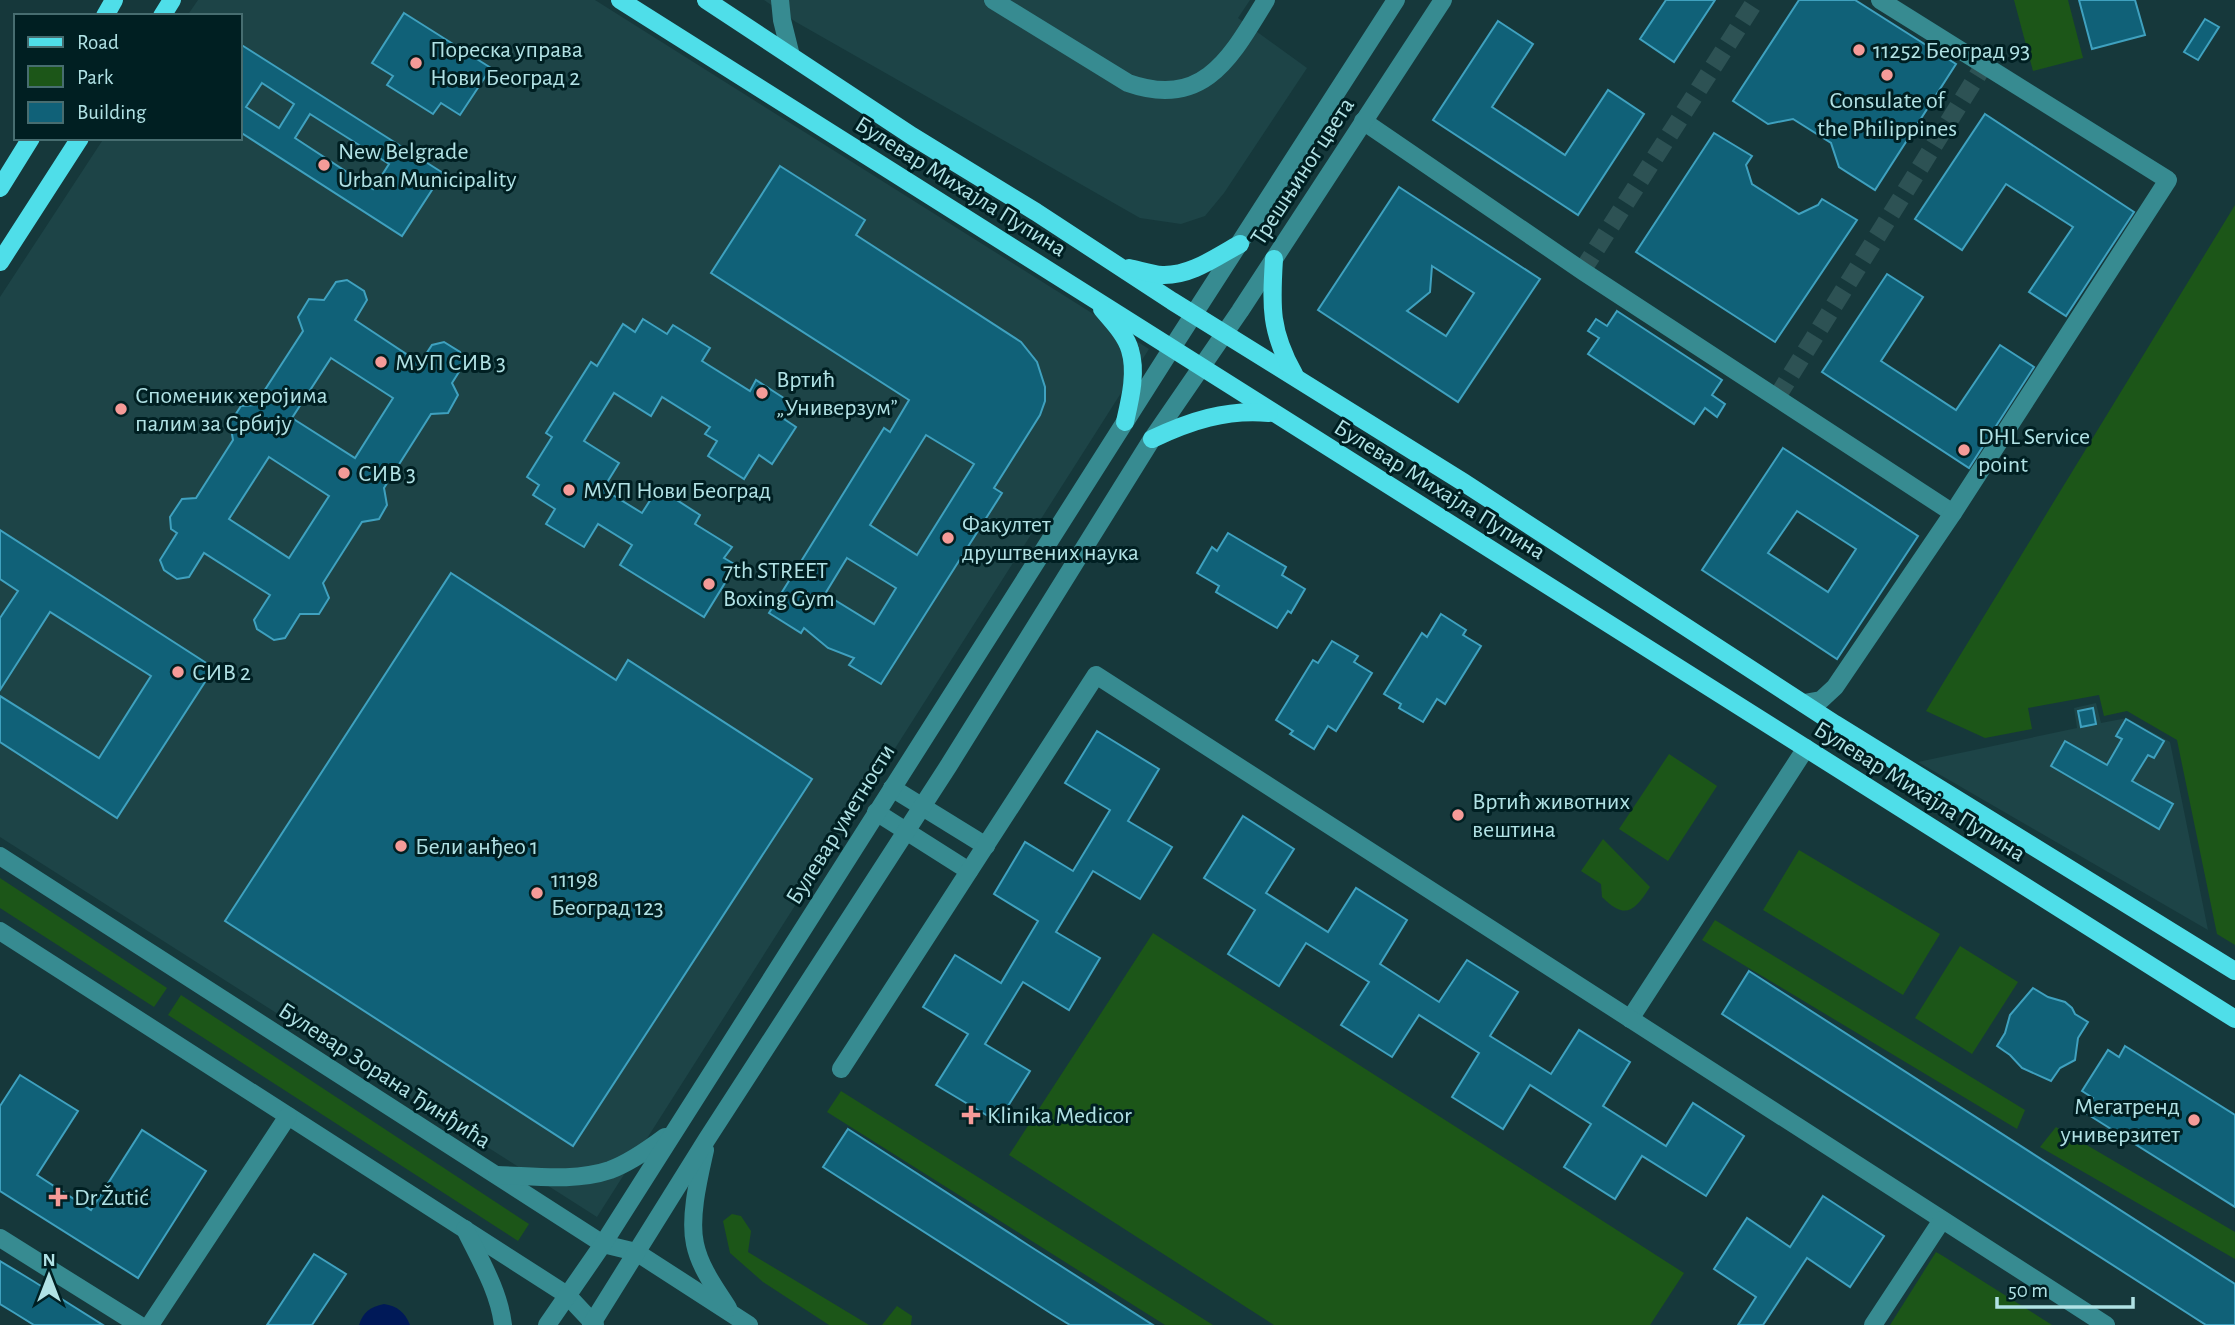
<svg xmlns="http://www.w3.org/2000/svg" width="2235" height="1325" viewBox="0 0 2235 1325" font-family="'Alegreya Sans',sans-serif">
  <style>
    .built { fill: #1d4447 }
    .green { fill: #1c5618 }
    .water { fill: #001958 }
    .building { fill: #106178; stroke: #3fa1bf; stroke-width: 2; fill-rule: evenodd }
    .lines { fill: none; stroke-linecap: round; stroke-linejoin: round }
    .minor-tunnel { stroke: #2d5254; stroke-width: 18; stroke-dasharray: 18 9; stroke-linecap: butt }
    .minor { stroke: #378b91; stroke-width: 18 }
    .major { stroke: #4fdee9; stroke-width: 18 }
    .poi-dot { fill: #f59b98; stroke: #001f22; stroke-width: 2.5 }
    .labels { text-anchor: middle; stroke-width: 6; stroke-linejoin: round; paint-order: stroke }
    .poi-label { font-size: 24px; fill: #b1e2e5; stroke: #001f22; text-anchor: start }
    .street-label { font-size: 24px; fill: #b1e2e5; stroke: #001f22 }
  </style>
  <rect width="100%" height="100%" fill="#16383b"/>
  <g class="built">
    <polygon points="198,0 595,0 1149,349 597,1217 0,837 0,297 104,138 240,138 240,16 187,16"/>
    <polygon points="764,0 1250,0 1238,18 1307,68 1224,193 1205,216 1181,224 1140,218 796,22"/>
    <polygon points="2096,703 2101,723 2127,718 2170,742 2208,930 1918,762 2077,728 2074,708"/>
  </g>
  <g class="green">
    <polygon points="2014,0 2068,0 2083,58 2033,71"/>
    <polygon points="2235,205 2235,945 2217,934 2177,740 2127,711 2104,716 2099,695 2028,708 2032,729 1985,738 1926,711"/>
    <polygon points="1669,754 1717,786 1668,861 1619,829"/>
    <path d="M1603,839l47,48c-16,25 -25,33 -48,10l-1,-13 -20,-13z"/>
    <polygon points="1799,850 1940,934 1903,995 1763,910"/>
    <polygon points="0,878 167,988 154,1007 0,908"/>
    <polygon points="1715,920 2025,1110 2017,1129 1702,940"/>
    <polygon points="1153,933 1684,1273 1650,1325 1274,1325 1009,1155"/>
    <polygon points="1960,946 2018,982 1972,1054 1915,1018"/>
    <polygon points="181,995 529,1224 518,1241 168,1015"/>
    <polygon points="841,1091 1213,1325 1165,1325 827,1112"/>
    <polygon points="2056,1127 2235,1232 2235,1259 2040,1147"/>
    <polygon points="732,1214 741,1216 751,1231 748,1252 869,1325 829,1325 763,1282 730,1253 723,1221"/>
    <polygon points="1936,1252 1943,1256 2052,1325 1890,1325"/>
    <polygon points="897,1306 912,1316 911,1325 882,1325"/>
  </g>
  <path class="water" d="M384,1304c13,2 21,8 26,21h-51c4,-13 11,-18 25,-21z"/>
  <g class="building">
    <polygon points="1666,0 1715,0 1674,62 1640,39"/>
    <polygon points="1799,0 1855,0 1956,64 1875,190 1839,167 1831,143 1793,119 1768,124 1733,101"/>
    <polygon points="2079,0 2135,0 2145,35 2092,49"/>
    <polygon points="404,13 491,68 460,115 441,103 433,114 387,85 393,76 372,63"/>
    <polygon points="2205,19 2219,27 2198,60 2184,52"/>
    <polygon points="1498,21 1533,44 1492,107 1565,155 1608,90 1644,114 1578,215 1433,120"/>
    <path d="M240,44l203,129 -41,63 -162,-104zM262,83l32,21 -15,24 -33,-21zM310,114l79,50 -16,25 -78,-51z"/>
    <polygon points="1985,114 2134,212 2066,316 2029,292 2073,227 2006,184 1962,250 1915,219"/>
    <polygon points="1714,133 1752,156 1746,165 1752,184 1799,214 1818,205 1822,199 1857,220 1775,342 1636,252"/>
    <path d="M780,166l85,54 -9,15 165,107 16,20 8,25v14l-5,14 -46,73 8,5 -121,191 -32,-19 5,-7 -26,-10 -24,-20 -3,5 -32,-20 115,-185 6,4 19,-32 -198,-127zM926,435l48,29 -57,91 -47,-30zM847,558l49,30 -22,36 -49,-30z"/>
    <path d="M1399,187l141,92 -82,123 -140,-92zM1432,266l42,27 -28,43 -39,-25 23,-19z"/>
    <polygon points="1887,274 1923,297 1881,361 1956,410 2000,345 2034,367 1969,468 1822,372"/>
    <path d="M347,280l17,11 3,9 -12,20 65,43 12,-18 12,-3 16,10 4,12 -12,19 6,12 -10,18 -17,1 -47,74 3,17 -8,14 -17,3 -39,61 6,15 -10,16h-19l-15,24 -11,2 -17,-11 -3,-9 16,-25 -66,-42 -15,24 -12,2 -13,-9 -4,-10 17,-27 -6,-4 -1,-12 12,-18 14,-1 37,-58 -3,-17 11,-17 14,-1 48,-74 -5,-14 11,-18 15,1 12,-18zM331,358l62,40 -38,60 -63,-40zM269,457l60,39 -40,62 -60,-39z"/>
    <polygon points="1617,311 1722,380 1712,395 1725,404 1717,417 1705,408 1694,424 1588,354 1599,338 1588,331 1596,319 1607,326"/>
    <polygon points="643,319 667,334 673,325 710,348 702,361 750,391 756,380 793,404 784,419 796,427 772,464 759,455 744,479 708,456 717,441 705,434 710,427 662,397 651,416 614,393 584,441 619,463 603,489 642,513 658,488 700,515 695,524 732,547 724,558 736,565 704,617 620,565 632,545 598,524 584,547 546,524 555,509 533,495 539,485 527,477 552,437 546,433 591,362 597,366 623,324 635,332"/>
    <path d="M1783,448l135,88 -81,123 -135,-89zM1797,511l59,38 -28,43 -60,-39z"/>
    <polygon points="0,530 214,668 117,818 0,742 0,696 99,758 151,676 50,612 0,690 0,618 18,591 0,579"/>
    <polygon points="1228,533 1286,567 1282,575 1305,589 1291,613 1288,611 1277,628 1216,592 1219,586 1197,573 1212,547 1217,551"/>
    <polygon points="451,573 616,680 628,660 812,779 573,1146 225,921"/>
    <polygon points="1441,614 1466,630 1463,635 1481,646 1445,704 1437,699 1423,722 1399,708 1401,704 1384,694 1422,633 1427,637"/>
    <polygon points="1332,641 1358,656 1354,662 1372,673 1336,731 1328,726 1314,749 1290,734 1293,731 1276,720 1313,660 1318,663"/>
    <polygon points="2093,708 2096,724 2081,727 2078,711"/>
    <polygon points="2126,719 2164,741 2154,758 2148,755 2132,781 2173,804 2159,829 2051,766 2065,741 2107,765 2122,739 2116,736"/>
    <polygon points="1097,731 1159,769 1128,821 1172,847 1140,899 1093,871 1056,932 1100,958 1069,1010 1023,982 985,1044 1030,1071 998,1122 936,1085 968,1034 923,1007 955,955 1001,983 1038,921 994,894 1025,842 1073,871 1110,810 1065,783"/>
    <polygon points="1243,816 1294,849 1266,893 1328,932 1356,888 1407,920 1380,964 1439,1002 1467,960 1518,992 1490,1036 1551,1074 1579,1030 1630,1062 1603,1106 1666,1146 1693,1103 1744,1136 1706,1196 1642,1156 1615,1199 1564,1167 1591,1124 1530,1085 1503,1129 1452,1097 1479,1053 1419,1015 1392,1057 1341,1025 1369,982 1306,943 1279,986 1228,954 1255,910 1204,878"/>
    <polygon points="1749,971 2235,1284 2235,1325 2206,1325 1722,1014"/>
    <polygon points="2033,988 2048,997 2065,1002 2072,1008 2075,1014 2088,1022 2078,1038 2075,1060 2060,1068 2051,1081 2022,1068 2010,1055 1997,1046 2005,1033 2010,1015"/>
    <polygon points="2125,1046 2235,1115 2235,1207 2084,1112 2093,1098 2082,1091 2108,1050 2119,1057"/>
    <polygon points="20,1075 78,1111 37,1175 91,1210 142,1130 206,1171 138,1278 0,1191 0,1106"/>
    <polygon points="848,1129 1028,1245 1153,1325 1070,1325 1052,1314 823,1167"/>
    <polygon points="1823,1196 1884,1236 1850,1287 1807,1258 1763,1325 1738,1325 1756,1297 1714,1269 1747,1218 1790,1247"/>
    <polygon points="314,1254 346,1274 312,1325 267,1325"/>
    <polygon points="0,1261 33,1281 103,1325 34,1325 13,1312 0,1304"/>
  </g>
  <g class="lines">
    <g class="minor-tunnel">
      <polyline points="1582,271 1756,0"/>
      <polyline points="1777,397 1984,65"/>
    </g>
    <g class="minor">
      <polyline points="780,0 782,20 791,56"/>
      <path d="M993,0l135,83c77,27 104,-28 138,-83"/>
      <polyline points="1363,121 1584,272 1953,513"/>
      <polyline points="1804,703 1821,700 1835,687 1953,513 2168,180 1880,0"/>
      <polyline points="892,788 986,846"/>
      <polyline points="876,812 969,871"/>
      <polyline points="0,856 603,1244 636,1252 749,1325"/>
      <polyline points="0,931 567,1295 595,1325"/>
      <polyline points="1630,1019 1806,748"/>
      <polyline points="841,1069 1096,675 2106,1325"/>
      <path d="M705,1150c-6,27 -16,67 -10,94 5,24 21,45 33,64"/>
      <path d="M497,1175c36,1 78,7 113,-5 19,-7 39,-21 55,-33"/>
      <path d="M465,1229c15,31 34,62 38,96"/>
      <polyline points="0,1238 139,1325"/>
      <polyline points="150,1325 288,1116"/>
      <polyline points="547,1325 603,1244 1172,348 1396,0"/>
      <polyline points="591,1325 707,1139 949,765 1152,439 1240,311 1443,0"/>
      <polyline points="1873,1325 1942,1220"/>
    </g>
    <g class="major">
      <polyline points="620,0 2235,1019"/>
      <polyline points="706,0 912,136 1036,212 1172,301 1463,482 1835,724 2235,971"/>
      <polyline points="105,16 114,0"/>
      <polyline points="162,16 172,0"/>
      <polyline points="0,188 31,138"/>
      <path d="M1274,259c-3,48 -4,72 20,115"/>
      <polyline points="0,262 80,138"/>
      <path d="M1129,268c10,2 22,6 33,7 29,1 54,-18 78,-31"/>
      <path d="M1102,309c10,12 24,26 28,41 7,22 0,50 -5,72"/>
      <path d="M1152,439c38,-18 74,-30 117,-26"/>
    </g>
  </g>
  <g class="poi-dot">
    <circle cx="1859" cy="50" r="7"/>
    <circle cx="416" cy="63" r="7"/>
    <circle cx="1887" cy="75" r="7"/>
    <circle cx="324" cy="165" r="7"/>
    <circle cx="381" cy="362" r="7"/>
    <circle cx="762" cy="393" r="7"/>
    <circle cx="121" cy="409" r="7"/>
    <circle cx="1964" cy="450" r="7"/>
    <circle cx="344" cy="473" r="7"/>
    <circle cx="569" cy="490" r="7"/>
    <circle cx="948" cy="538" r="7"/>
    <circle cx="709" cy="584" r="7"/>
    <circle cx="178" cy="672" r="7"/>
    <circle cx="1458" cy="815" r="7"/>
    <circle cx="401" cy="846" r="7"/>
    <circle cx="537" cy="893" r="7"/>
    <path d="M967.5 1104.5h7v7h7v7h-7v7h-7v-7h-7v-7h7z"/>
    <circle cx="2194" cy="1120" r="7"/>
    <path d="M54.5 1186.5h7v7h7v7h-7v7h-7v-7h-7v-7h7z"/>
  </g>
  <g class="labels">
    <g class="poi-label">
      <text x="430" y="57">Пореска управа<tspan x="430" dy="28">Нови Београд 2</tspan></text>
      <text x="1873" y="58">11252 Београд 93</text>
      <text x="1887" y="108" text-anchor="middle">Consulate of<tspan x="1887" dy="28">the Philippines</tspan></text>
      <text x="338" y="159">New Belgrade<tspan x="338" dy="28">Urban Municipality</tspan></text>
      <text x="395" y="370">МУП СИВ 3</text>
      <text x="776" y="387">Вртић<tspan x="776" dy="28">„Универзум”</tspan></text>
      <text x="135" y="403">Споменик херојима<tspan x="135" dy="28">палим за Србију</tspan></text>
      <text x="1978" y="444">DHL Service<tspan x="1978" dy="28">point</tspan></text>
      <text x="358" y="481">СИВ 3</text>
      <text x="583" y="498">МУП Нови Београд</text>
      <text x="962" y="532">Факултет<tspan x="962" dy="28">друштвених наука</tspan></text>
      <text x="723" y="578">7th STREET<tspan x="723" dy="28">Boxing Gym</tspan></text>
      <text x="192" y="680">СИВ 2</text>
      <text x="1472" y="809">Вртић животних<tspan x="1472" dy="28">вештина</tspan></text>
      <text x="415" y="854">Бели анђео 1</text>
      <text x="551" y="887">11198<tspan x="551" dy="28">Београд 123</tspan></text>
      <text x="2180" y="1114" text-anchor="end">Мегатренд<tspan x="2180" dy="28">универзитет</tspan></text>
      <text x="987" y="1123">Klinika Medicor</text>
      <text x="74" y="1205">Dr Žutić</text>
    </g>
    <g class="street-label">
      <text transform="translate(1302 171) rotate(-57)" y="8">Трешњиног цвета</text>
      <text transform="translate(961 186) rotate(32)" y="8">Булевар Михајла Пупина</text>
      <text transform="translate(1440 489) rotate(32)" y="8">Булевар Михајла Пупина</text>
      <text transform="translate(1920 791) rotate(32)" y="8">Булевар Михајла Пупина</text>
      <text transform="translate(840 824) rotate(-58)" y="8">Булевар уметности</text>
      <text transform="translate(385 1075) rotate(33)" y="8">Булевар Зорана Ђинђића</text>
    </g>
  </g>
  <rect x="14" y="14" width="228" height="126" fill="#001f22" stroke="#476d70" stroke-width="2"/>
  <rect x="28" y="37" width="35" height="10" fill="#4fdee9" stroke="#476d70" stroke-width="2"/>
  <text x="77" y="49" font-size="21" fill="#b1e2e5">Road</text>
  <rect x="28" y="66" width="35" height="21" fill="#1c5618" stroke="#476d70" stroke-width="2"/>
  <text x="77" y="84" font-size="21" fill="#b1e2e5">Park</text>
  <rect x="28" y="102" width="35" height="21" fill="#106178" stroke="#476d70" stroke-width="2"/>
  <text x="77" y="119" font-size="21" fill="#b1e2e5">Building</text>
  <g transform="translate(49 1276)" stroke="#001f22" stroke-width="5" paint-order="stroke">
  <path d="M0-5L12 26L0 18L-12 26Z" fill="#b1e2e5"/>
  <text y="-10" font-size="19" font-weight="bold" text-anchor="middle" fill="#b1e2e5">N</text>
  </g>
  <path d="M1997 1297v10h136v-10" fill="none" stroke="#b1e2e5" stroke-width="3.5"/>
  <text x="2008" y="1297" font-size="21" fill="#b1e2e5" stroke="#001f22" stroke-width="5" paint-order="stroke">50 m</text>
</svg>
